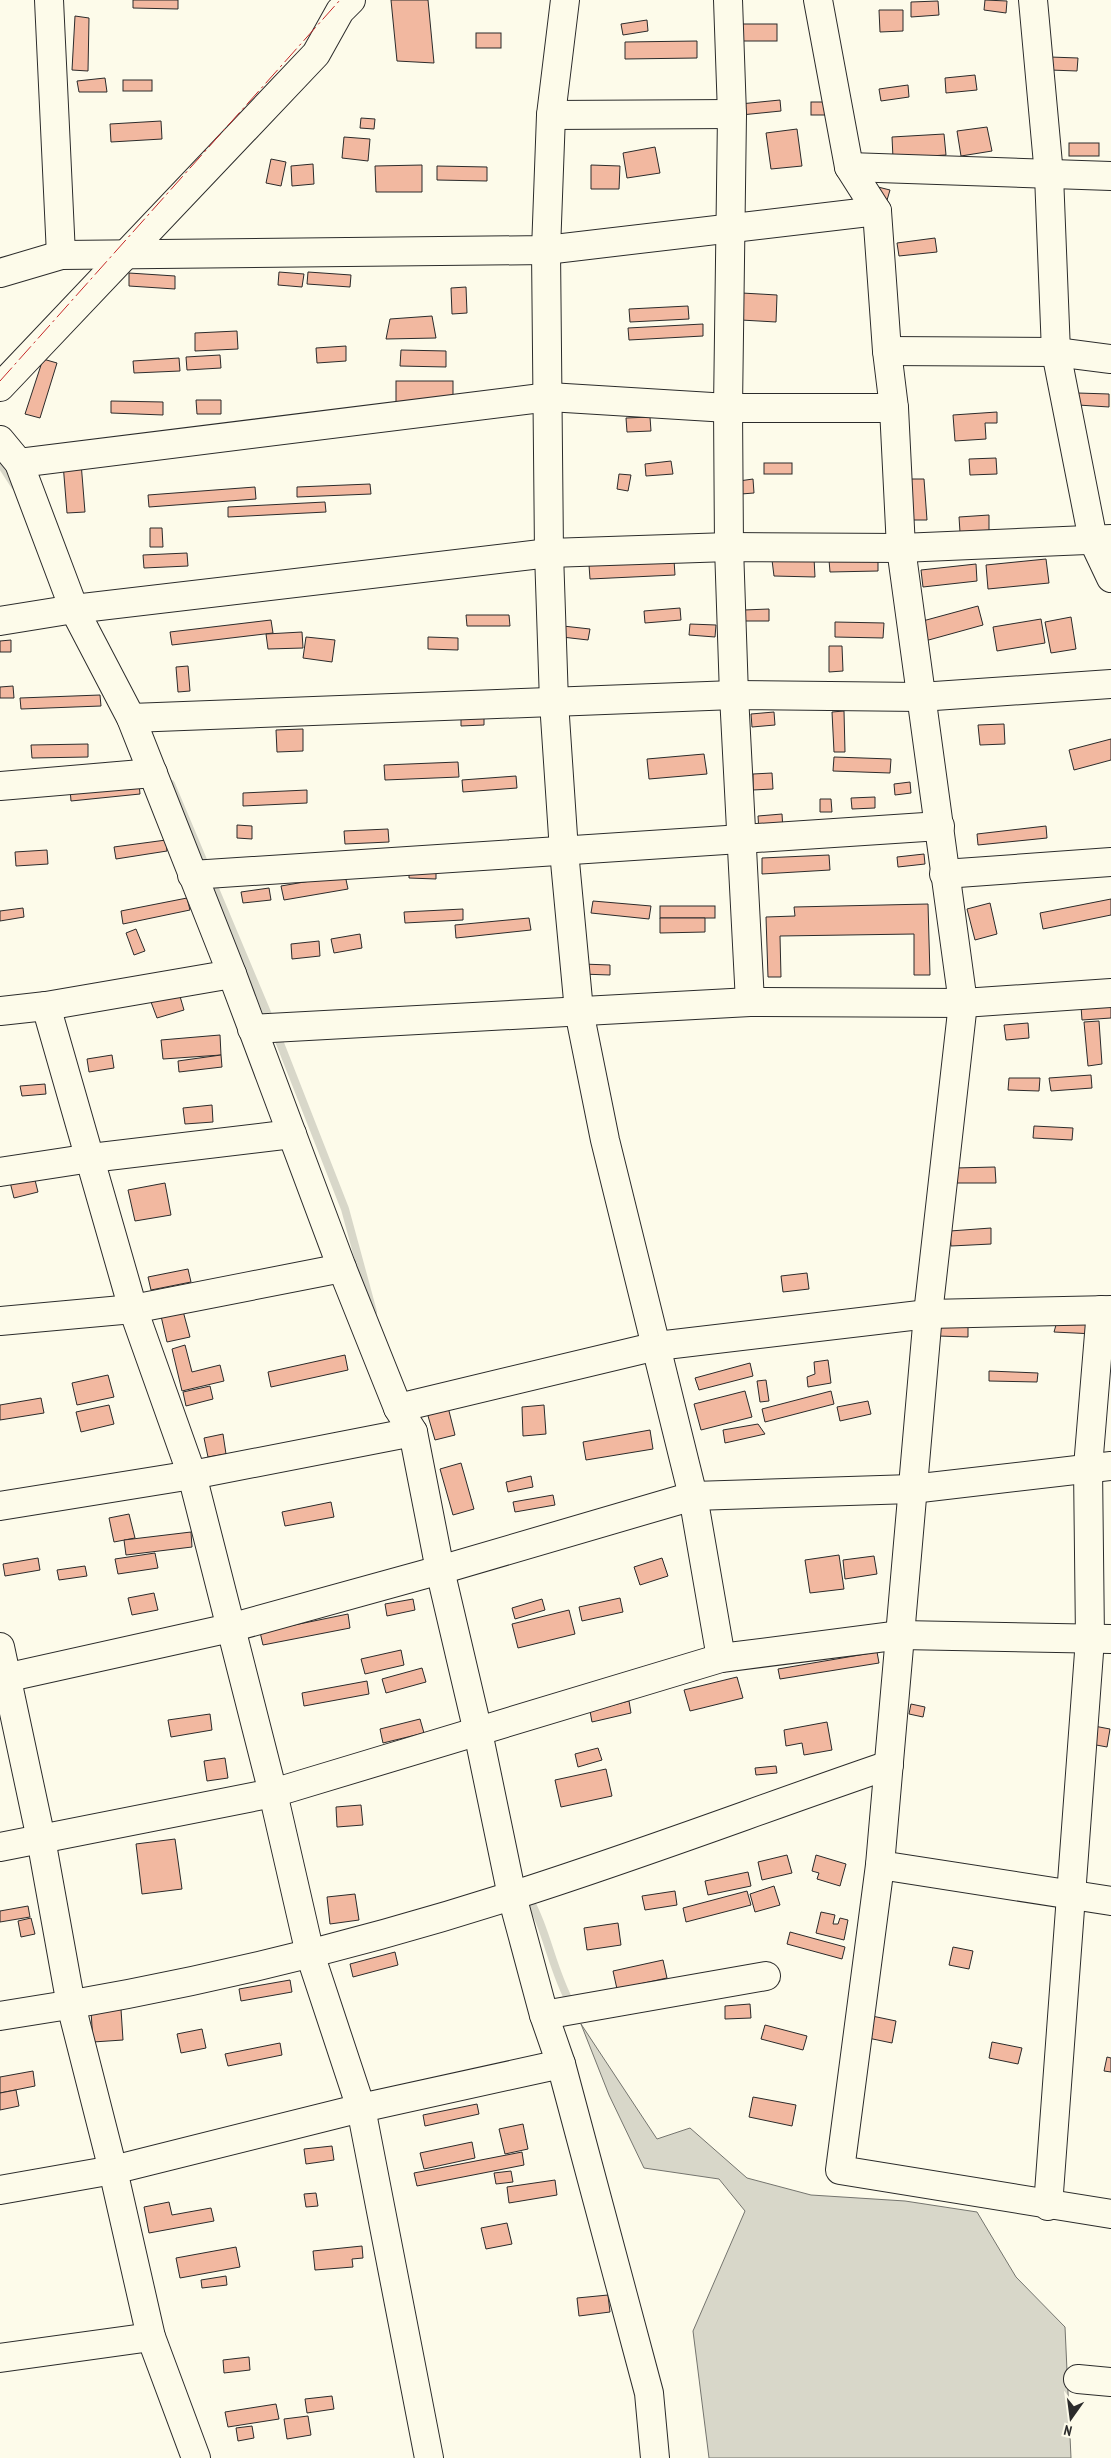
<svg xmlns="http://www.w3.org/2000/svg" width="1111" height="2458" viewBox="0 0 1111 2458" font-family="'PT Sans Narrow',sans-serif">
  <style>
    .water { fill: #d8d7c9; stroke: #74746e }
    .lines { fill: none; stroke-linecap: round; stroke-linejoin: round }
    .stream { stroke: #d8d7c9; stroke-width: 8 }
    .building { fill: #f2b8a0; stroke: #2b2b2b }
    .minor-casing { stroke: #2b2b2b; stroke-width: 30 }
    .minor { stroke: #fdfbea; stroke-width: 28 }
    .power { stroke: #c62828; stroke-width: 1; stroke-dasharray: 18 4 2.5 4; stroke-linecap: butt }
  </style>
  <rect width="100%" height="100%" fill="#fdfbea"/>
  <polygon class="water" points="581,2024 657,2139 690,2128 747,2178 811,2195 905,2201 977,2212 1016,2277 1065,2327 1071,2458 709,2458 693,2331 745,2211 719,2179 644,2168 609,2095"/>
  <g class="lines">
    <g class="stream">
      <polyline points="0,463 15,486"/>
      <polyline points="171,784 271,1022"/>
      <polyline points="276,1033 345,1209 373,1312"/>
      <path d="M527,1895c20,34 25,75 44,109"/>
    </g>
  </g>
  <g class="building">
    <polygon points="133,0 178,0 178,9 133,8"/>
    <polygon points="391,0 428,0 434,63 397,61"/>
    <polygon points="985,0 1007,1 1006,13 984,10"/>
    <polygon points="938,1 939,15 911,17 911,2"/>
    <polygon points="879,10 903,10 903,31 880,32"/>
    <polygon points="75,16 89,18 88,71 72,70"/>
    <polygon points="647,20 648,31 623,35 621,24"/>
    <rect x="735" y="24" width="42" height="17"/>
    <rect x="476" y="33" width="25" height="15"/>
    <polygon points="697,41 697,58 625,59 625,42"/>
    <polygon points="1050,57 1078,58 1077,71 1050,70"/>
    <polygon points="975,75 977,90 946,93 945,78"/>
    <polygon points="105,78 107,92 79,92 77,81"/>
    <rect x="123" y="80" width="29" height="11"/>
    <polygon points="908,85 909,97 881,101 879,89"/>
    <polygon points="780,100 781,111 731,116 730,105"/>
    <rect x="811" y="102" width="21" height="13"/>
    <polygon points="361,118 375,119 374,129 360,128"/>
    <polygon points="161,121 162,139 111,142 110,124"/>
    <polygon points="987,127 992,151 961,156 957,131"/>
    <polygon points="797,129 802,166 771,169 766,133"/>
    <polygon points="944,134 946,155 893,158 892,137"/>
    <polygon points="344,137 370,139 368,161 342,158"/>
    <rect x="1069" y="143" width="30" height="13"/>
    <polygon points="655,147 660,173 627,178 623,153"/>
    <polygon points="271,159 286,162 281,186 266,183"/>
    <polygon points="313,164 314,184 292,186 291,166"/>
    <polygon points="422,165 422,192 376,192 375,166"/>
    <polygon points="591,165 620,166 619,189 591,189"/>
    <polygon points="437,166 487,167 487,181 437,180"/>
    <polygon points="874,186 890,190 885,207"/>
    <polygon points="935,238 937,252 899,256 897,243"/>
    <polygon points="279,272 304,274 302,287 278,285"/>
    <polygon points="308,272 351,275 350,287 307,284"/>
    <polygon points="129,273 175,276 175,289 129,286"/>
    <polygon points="466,287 467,313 452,314 451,288"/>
    <polygon points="742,293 777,295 776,322 741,320"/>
    <polygon points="688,306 689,319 630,322 629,309"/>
    <polygon points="432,316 436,338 386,339 390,319"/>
    <polygon points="703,324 703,336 629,340 628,328"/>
    <polygon points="237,331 238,349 195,351 195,333"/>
    <polygon points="346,346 346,361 317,363 316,348"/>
    <polygon points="401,350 446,351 446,367 400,366"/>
    <polygon points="220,355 221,368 187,370 186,357"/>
    <polygon points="179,358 180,371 134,373 133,361"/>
    <polygon points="43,359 57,363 40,418 25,414"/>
    <rect x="396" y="381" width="57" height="27"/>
    <polygon points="1078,393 1109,394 1109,407 1078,405"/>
    <polygon points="196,400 221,400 221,414 197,414"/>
    <polygon points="111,401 163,402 163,415 111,413"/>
    <polygon points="997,412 997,423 985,423 986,439 955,441 953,415"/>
    <polygon points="650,417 651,431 627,432 626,418"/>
    <polygon points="80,450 85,512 67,513 62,451"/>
    <polygon points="996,458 997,474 970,475 969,459"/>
    <polygon points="671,461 673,474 646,476 645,464"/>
    <rect x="764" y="463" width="28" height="11"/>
    <polygon points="619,474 631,475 628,491 617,489"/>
    <polygon points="753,479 754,493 741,494 739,481"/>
    <polygon points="911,479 924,479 927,520 913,520"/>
    <polygon points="370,484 371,494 297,497 297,487"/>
    <polygon points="255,487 256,499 149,507 148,495"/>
    <polygon points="325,502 326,512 228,517 228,507"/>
    <polygon points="989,515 989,531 960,532 959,517"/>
    <polygon points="150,528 162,528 163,547 150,547"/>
    <polygon points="187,553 188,566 144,568 143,555"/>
    <polygon points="814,558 815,577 774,576 772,560"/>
    <polygon points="878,558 878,571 830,572 829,560"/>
    <polygon points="1046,559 1049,583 988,589 986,565"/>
    <polygon points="674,560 675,575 590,579 589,565"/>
    <polygon points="976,564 977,581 923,587 921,570"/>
    <polygon points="978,606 983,625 925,641 919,622"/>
    <polygon points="680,608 681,620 645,623 644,611"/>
    <polygon points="769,609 769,621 745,621 744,610"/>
    <polygon points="466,615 509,615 510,626 467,626"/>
    <polygon points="1071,617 1076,649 1051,653 1045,622"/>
    <polygon points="1041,619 1045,643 997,651 993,627"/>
    <polygon points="271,620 273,633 172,645 170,632"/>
    <polygon points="835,622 884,623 883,638 835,637"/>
    <polygon points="690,624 716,625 715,637 689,635"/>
    <polygon points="563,626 590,629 588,640 562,637"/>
    <polygon points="302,632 303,648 268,649 266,634"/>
    <polygon points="306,637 335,640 332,662 303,658"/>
    <polygon points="428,637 458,638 458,650 428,649"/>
    <polygon points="11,640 11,652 0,652 0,641"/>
    <polygon points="829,646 842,646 843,671 829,672"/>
    <polygon points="188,666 190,691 178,692 176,667"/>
    <polygon points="13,686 14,698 0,698 0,687"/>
    <polygon points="100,695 101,706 21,709 20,698"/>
    <polygon points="484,711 484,725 461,726 461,712"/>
    <polygon points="844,711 845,752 834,752 832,712"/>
    <polygon points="774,712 775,725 752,727 751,714"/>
    <polygon points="1004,724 1005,744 980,745 978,725"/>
    <polygon points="303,729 303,751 277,752 276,730"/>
    <polygon points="1111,739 1111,760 1074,770 1069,750"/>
    <polygon points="88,744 88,757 32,758 31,745"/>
    <polygon points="704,754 707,774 649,779 647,759"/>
    <polygon points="834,757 891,759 890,773 833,771"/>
    <polygon points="458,762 459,777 385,780 384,765"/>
    <polygon points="772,773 773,789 753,790 753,774"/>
    <polygon points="516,776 517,788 463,792 462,780"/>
    <polygon points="910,782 911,793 895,795 894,784"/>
    <polygon points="139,783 140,794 71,801 70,789"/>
    <polygon points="307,790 307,803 243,806 243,793"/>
    <polygon points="875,797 875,808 852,809 851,798"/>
    <polygon points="820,799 831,799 832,812 820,812"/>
    <polygon points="782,814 783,830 759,832 758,816"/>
    <polygon points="237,825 252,826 252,839 237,838"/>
    <polygon points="1046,826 1047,838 978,845 977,834"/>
    <polygon points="388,829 389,842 345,844 344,831"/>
    <polygon points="166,840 167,851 116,859 114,847"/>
    <polygon points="47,850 48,864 16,866 15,852"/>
    <polygon points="924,854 925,864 898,867 897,857"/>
    <polygon points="829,855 830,870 762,874 762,858"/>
    <polygon points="409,867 436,868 436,879 409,878"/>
    <polygon points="345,875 348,889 284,900 281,886"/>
    <polygon points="269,888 271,900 243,903 241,892"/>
    <polygon points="187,898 190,910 123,924 121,911"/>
    <polygon points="1111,899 1111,915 1043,929 1040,913"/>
    <polygon points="593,901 651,906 649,919 591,913"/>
    <polygon points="990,903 997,934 975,940 967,909"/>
    <polygon points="928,904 930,975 914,975 914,934 780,936 781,977 768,977 766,917 795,916 794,907"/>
    <rect x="660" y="906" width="55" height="12"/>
    <polygon points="23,908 24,917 0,921 0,911"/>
    <polygon points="463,909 463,920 405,923 404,912"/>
    <polygon points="529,918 531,930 456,938 455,925"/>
    <polygon points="660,918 705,918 705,932 660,933"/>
    <polygon points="136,929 145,951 134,955 126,933"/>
    <polygon points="360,934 362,948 334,953 331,939"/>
    <polygon points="319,941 320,956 292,959 291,944"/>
    <polygon points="582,964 610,965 610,975 581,974"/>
    <polygon points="179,993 184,1010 157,1018 151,1002"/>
    <polygon points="1111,1003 1111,1018 1082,1020 1081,1006"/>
    <polygon points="1099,1021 1102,1064 1088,1066 1084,1022"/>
    <polygon points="1028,1023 1029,1038 1006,1040 1004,1025"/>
    <polygon points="220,1035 221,1055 163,1059 161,1040"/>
    <polygon points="112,1055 114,1068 89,1072 87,1059"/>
    <polygon points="221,1055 222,1067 179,1072 178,1061"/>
    <polygon points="1091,1075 1092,1088 1051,1091 1049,1078"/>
    <polygon points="1009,1078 1040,1078 1039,1091 1008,1090"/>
    <polygon points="45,1084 46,1094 22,1096 20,1086"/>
    <polygon points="212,1105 213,1122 185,1124 183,1108"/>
    <polygon points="1034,1126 1073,1128 1072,1140 1033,1138"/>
    <polygon points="995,1167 996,1183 955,1183 955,1168"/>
    <polygon points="34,1176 38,1192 14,1198 10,1182"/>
    <polygon points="165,1183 171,1215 135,1221 128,1190"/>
    <polygon points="991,1228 991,1244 951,1246 950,1231"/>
    <polygon points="188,1269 191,1282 151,1290 148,1277"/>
    <polygon points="807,1273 809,1289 783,1292 781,1276"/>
    <polygon points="183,1311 190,1337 167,1342 161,1316"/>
    <polygon points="1058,1318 1095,1321 1095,1334 1054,1332"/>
    <polygon points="938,1324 968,1325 968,1337 938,1336"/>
    <polygon points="185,1345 192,1372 220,1365 224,1381 182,1391 172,1349"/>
    <polygon points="345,1355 348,1370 271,1387 268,1372"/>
    <polygon points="828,1360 831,1383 808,1387 807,1377 815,1374 814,1362"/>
    <polygon points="750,1363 753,1376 699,1390 695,1378"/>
    <polygon points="989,1371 1038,1373 1037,1382 989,1381"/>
    <polygon points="108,1375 114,1397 77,1405 72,1383"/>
    <polygon points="766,1380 769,1401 760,1402 757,1381"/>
    <polygon points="210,1386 213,1399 186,1406 183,1392"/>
    <polygon points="745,1391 752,1417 701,1430 694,1404"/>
    <polygon points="831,1391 834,1404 765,1422 762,1409"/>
    <polygon points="41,1398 44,1413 0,1420 0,1405"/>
    <polygon points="868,1401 871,1414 840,1421 837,1407"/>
    <polygon points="447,1403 455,1435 435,1440 426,1409"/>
    <polygon points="109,1405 114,1424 81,1432 76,1412"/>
    <polygon points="544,1405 546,1434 523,1436 522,1407"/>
    <polygon points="758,1424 765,1434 725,1443 723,1430"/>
    <polygon points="650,1430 653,1449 586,1460 583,1442"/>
    <polygon points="223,1434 226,1454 208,1457 204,1438"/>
    <polygon points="461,1463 474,1509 453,1515 440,1469"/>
    <polygon points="531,1476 533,1487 508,1492 506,1482"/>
    <polygon points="553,1495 555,1505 515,1512 513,1502"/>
    <polygon points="331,1502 334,1517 285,1526 282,1512"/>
    <polygon points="129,1514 135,1538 114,1542 109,1518"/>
    <polygon points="191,1532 192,1547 126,1555 124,1540"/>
    <polygon points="155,1553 158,1568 118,1574 115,1559"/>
    <polygon points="839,1555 844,1589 810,1593 805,1560"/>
    <polygon points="874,1556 877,1574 845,1579 843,1560"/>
    <polygon points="38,1558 40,1570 5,1576 3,1564"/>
    <polygon points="662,1558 668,1576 640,1585 634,1567"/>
    <polygon points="85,1566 87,1576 59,1580 57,1570"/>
    <polygon points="154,1593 158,1610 132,1615 128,1598"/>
    <polygon points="620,1598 623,1612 582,1621 579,1607"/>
    <polygon points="413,1599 415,1610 387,1616 385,1604"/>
    <polygon points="542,1599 545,1610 515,1619 512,1608"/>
    <polygon points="569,1610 575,1634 518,1648 512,1624"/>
    <polygon points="348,1614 350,1628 263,1645 260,1632"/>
    <polygon points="401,1650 404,1665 365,1674 361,1659"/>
    <polygon points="877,1652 879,1663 780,1679 778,1669"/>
    <polygon points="422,1668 426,1682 386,1693 382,1679"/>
    <polygon points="737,1677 743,1698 690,1711 684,1690"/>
    <polygon points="367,1681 369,1694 304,1706 302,1693"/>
    <polygon points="629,1701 631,1713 592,1722 590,1711"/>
    <polygon points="911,1704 925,1707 923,1717 909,1714"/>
    <polygon points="210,1714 212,1730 171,1737 168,1720"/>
    <polygon points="420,1719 424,1733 383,1743 380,1729"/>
    <polygon points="827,1722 832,1750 804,1755 802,1743 786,1746 784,1730"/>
    <polygon points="1094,1726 1110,1729 1107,1747 1091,1744"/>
    <polygon points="598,1748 602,1760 578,1767 575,1754"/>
    <polygon points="225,1758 228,1778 207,1781 204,1761"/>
    <polygon points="776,1766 777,1773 756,1775 755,1768"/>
    <polygon points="606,1769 612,1796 561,1807 555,1780"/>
    <polygon points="361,1805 363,1825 337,1827 336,1807"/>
    <polygon points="175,1839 182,1889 142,1894 136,1844"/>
    <polygon points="787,1855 792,1873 762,1880 758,1862"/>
    <polygon points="816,1855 846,1864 840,1886 817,1879 819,1873 812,1871"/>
    <polygon points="748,1872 751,1886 708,1895 705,1881"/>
    <polygon points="774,1886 780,1905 755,1912 750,1894"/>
    <polygon points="675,1891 677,1905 645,1910 642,1896"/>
    <polygon points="747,1891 751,1905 686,1922 683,1908"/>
    <polygon points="355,1894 359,1920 330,1924 327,1897"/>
    <polygon points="28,1906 30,1917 0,1922 0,1911"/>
    <polygon points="821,1912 835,1915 833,1924 838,1924 840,1918 848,1920 844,1940 816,1933"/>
    <polygon points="31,1918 35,1934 21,1937 18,1921"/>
    <polygon points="618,1923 621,1945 587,1950 584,1928"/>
    <polygon points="790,1932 845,1947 842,1959 787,1944"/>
    <polygon points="953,1947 973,1951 969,1969 949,1965"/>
    <polygon points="395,1952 398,1965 353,1977 350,1964"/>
    <polygon points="663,1960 667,1978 617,1989 613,1971"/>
    <polygon points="290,1980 292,1992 241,2001 239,1989"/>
    <polygon points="750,2004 751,2018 725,2019 725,2006"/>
    <polygon points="121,2009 123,2040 93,2042 91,2011"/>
    <polygon points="872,2016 896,2021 892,2043 868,2038"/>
    <polygon points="765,2025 807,2036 803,2050 761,2039"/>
    <polygon points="202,2029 206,2048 181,2053 177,2034"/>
    <polygon points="992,2042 1022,2048 1018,2064 989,2058"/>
    <polygon points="280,2043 282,2055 228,2066 225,2054"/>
    <polygon points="1107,2057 1111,2058 1111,2072 1104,2071"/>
    <polygon points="33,2071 35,2086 0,2093 0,2077"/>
    <polygon points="16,2090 19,2106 0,2110 0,2093"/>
    <polygon points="753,2097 796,2105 792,2126 749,2117"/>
    <polygon points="477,2104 479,2114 425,2126 423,2115"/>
    <polygon points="523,2124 528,2149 505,2154 499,2129"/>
    <polygon points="472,2142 475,2158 424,2169 420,2153"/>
    <polygon points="332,2146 334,2160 306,2164 304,2149"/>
    <polygon points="522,2152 524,2165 417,2186 414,2173"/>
    <polygon points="511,2171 513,2182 496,2184 494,2173"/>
    <polygon points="555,2180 557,2195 509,2203 507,2187"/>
    <polygon points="316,2193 318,2206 306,2207 304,2194"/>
    <polygon points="169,2202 172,2215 211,2208 214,2221 149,2233 144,2207"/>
    <polygon points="507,2223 512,2244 486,2249 481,2228"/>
    <polygon points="362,2246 363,2258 352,2259 353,2267 315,2270 313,2251"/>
    <polygon points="236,2247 240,2267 180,2278 176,2258"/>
    <polygon points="226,2276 227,2285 202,2288 201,2280"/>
    <polygon points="608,2295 610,2312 579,2316 577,2298"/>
    <polygon points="249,2357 250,2370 224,2373 223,2360"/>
    <polygon points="332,2396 334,2409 307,2413 305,2399"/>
    <polygon points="276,2404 279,2419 228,2427 225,2412"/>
    <polygon points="308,2416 311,2435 287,2439 284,2419"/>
    <polygon points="252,2426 254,2438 238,2441 236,2428"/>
  </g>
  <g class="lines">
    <defs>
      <g id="minor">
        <polyline points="49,0 61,255"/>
        <polyline points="565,0 551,115 546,250 549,553 554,702 564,851 579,1011 605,1140 693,1496 721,1658"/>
        <polyline points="728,0 732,114 728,408 729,547 734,695 750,1002"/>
        <polyline points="818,0 849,167 877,211 887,351 894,408 901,548 963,1003 928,1314 880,1865 840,2170 1111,2214"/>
        <polyline points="1033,0 1049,175 1056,352 1093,540 1111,578"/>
        <polyline points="551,115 732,114"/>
        <polyline points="849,167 1111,176"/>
        <polyline points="0,273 61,255 546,250 877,211"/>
        <polyline points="887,351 1056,352 1111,359"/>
        <polyline points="0,387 316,54 340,11 351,0"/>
        <polyline points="0,440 19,463 74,609 131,718 232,974 342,1268 398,1408 413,1432 440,1570 478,1732 512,1896 544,2015 561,2064 649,2393 655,2458"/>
        <polyline points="19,463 549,397 728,408 894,408"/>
        <polyline points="0,621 74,609 549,553 729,547 901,548 1111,539"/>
        <polyline points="131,718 734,695 920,697 1111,684"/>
        <polyline points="0,786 153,773"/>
        <polyline points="944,874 1111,862"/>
        <polyline points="192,875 940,826"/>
        <polyline points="46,1006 133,1309 192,1475 273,1793 310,1954 361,2108 429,2458"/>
        <polyline points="0,1011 46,1006 232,974"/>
        <polyline points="252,1029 750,1002 963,1003 1111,993"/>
        <polyline points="0,1172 91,1158 292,1134"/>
        <polyline points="0,1321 133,1309 342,1268"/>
        <polyline points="398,1408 657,1346 928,1314 1111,1310"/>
        <polyline points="0,1506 192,1475 413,1432"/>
        <polyline points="0,1647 41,1839 71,2005 113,2170 151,2337 196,2458"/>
        <polyline points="0,1679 230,1628 440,1570 693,1496 912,1489 1111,1466"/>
        <polyline points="0,1847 273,1793 721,1658 901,1635 1111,1639"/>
        <polyline points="880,1865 1111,1901"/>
        <polyline points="544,2015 766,1976"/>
        <path d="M0,2016c173,-26 345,-67 511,-120 127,-40 252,-88 378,-131"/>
        <polyline points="0,2190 113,2170 361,2108 561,2064"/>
        <polyline points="1048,2206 1090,1639 1088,1467 1101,1310"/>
        <polyline points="0,2358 151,2337"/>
        <polyline points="1078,2379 1111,2382"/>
      </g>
    </defs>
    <use href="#minor" class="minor-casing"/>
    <use href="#minor" class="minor"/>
    <polyline class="power" points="0,381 340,0"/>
  </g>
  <g transform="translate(1071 2418) rotate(194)" stroke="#fdfbea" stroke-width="4" paint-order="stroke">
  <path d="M0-4L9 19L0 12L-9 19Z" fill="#2b2b2b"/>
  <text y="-8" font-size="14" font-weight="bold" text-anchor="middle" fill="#2b2b2b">N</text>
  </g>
</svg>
